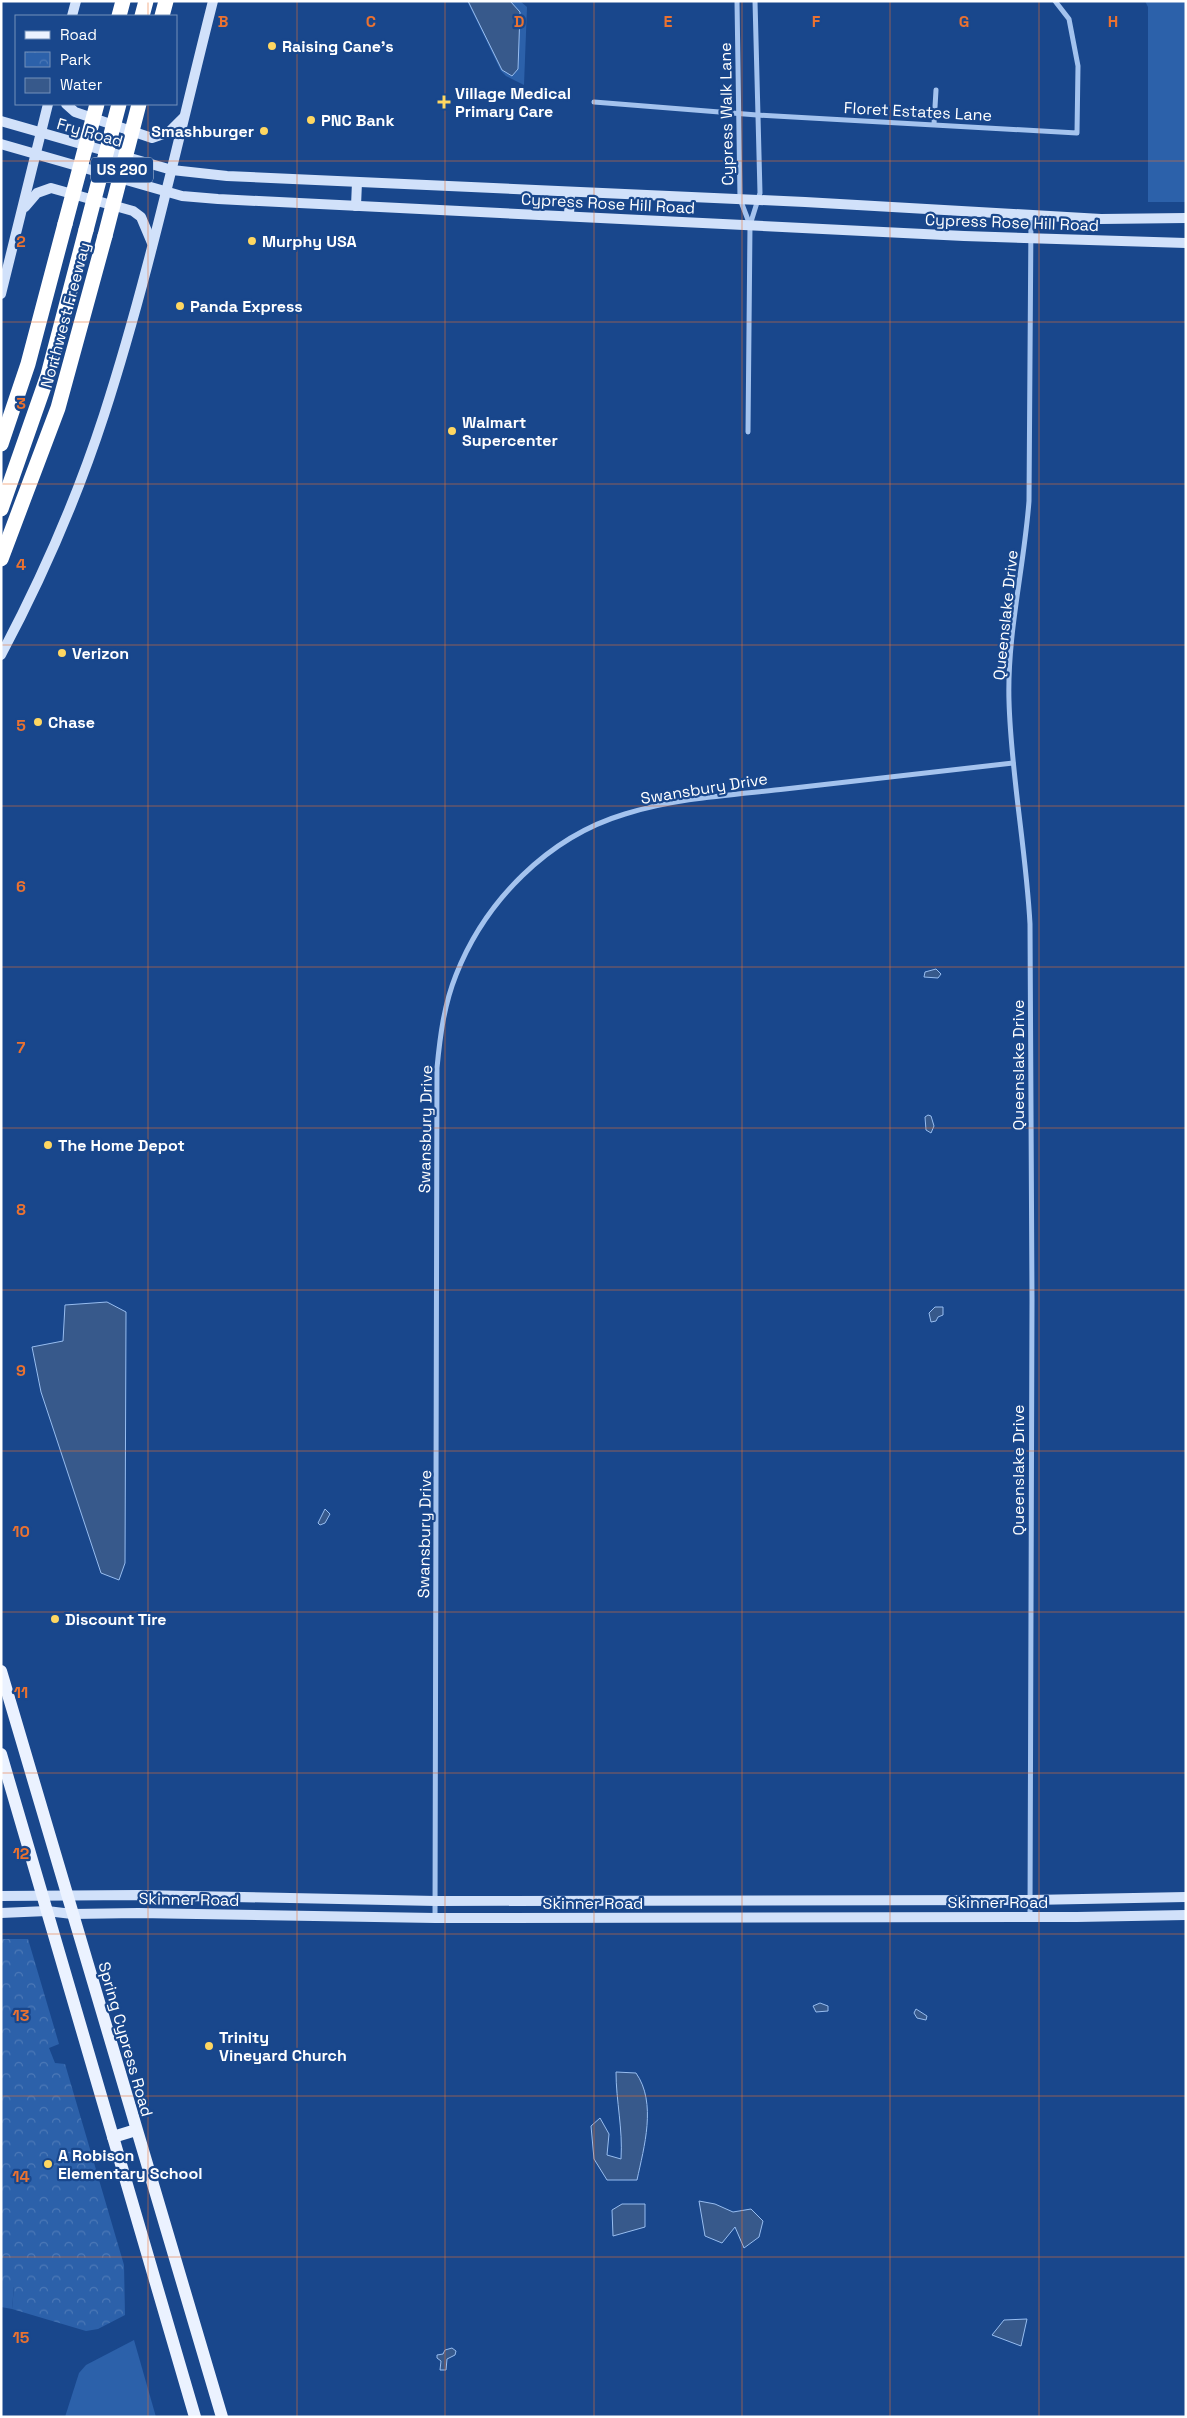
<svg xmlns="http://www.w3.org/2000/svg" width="1187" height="2418" font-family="'Space Grotesk',sans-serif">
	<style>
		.green { fill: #2c61aa }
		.park { fill: url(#park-crowns) }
		.water { fill: #37598b; stroke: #97bdf0 }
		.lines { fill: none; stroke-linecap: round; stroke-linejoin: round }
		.street { stroke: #a4c3ee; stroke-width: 5 }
		.secondary { stroke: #d1e1fa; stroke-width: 10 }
		.primary { stroke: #ebf2ff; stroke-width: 12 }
		.highway { stroke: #fff; stroke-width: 15 }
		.highway-bridge { stroke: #fff; stroke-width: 15 }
		.grid { fill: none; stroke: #eb7230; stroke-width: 1; stroke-opacity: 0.55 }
		.poi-dot { fill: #ffd761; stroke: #19478c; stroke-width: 2 }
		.labels { text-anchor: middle; stroke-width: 4.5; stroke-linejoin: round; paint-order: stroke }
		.shield { fill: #19478c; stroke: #bac8dc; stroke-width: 1 }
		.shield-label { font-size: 15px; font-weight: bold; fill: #fff }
		.poi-label { font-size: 16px; font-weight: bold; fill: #fff; stroke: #19478c; text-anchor: start }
		.street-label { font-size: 16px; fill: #fff; stroke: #19478c }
		.grid-label { font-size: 16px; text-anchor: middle; font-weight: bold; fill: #eb7230; stroke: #19478c; stroke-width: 4.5; stroke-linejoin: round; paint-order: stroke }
	</style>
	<defs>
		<pattern id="park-crowns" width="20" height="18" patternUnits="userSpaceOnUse" patternTransform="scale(1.25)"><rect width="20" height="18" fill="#2c61aa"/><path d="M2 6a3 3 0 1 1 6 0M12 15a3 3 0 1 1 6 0" fill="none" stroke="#4c79b7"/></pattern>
	</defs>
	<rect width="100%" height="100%" fill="#19478c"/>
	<g class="green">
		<polygon points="467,1 520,1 527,7 524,85 506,76 501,71"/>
		<polygon points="1145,1 1186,1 1186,202 1148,202 1148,7"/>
		<polygon points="14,2286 12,2309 1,2307 1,2287"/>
		<polygon points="134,2340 156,2417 65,2417 79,2373 86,2365"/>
	</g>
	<polygon class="park" points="1,1939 28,1939 59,2044 49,2048 55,2063 65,2064 124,2265 125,2315 98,2329 86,2331 12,2309 14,2287 1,2287"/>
	<g class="water">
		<polygon points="468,1 510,1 520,12 518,69 512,76 502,70"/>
		<polygon points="936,969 941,974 938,978 924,977 925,972"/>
		<polygon points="928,1115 931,1116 934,1126 931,1133 926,1130 925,1117"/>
		<polygon points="107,1302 126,1312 125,1563 119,1580 101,1573 41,1392 32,1347 63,1341 65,1305"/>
		<polygon points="935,1307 943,1307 943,1315 938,1317 936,1321 931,1322 929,1313"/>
		<polygon points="325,1509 330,1514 325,1523 320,1525 318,1523"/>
		<polygon points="820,2003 828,2006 828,2011 816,2012 813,2006"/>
		<polygon points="916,2009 927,2016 926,2020 917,2018 914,2013"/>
		<path d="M616,2072L636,2073C657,2103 644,2147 637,2180H607L594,2159L591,2126L600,2118L609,2134L607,2155L621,2159C623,2129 616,2101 616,2072Z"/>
		<polygon points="699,2201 715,2204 733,2212 751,2209 763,2221 759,2237 744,2248 735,2227 722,2243 705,2236"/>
		<polygon points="622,2204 645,2204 645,2227 613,2236 612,2210"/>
		<polygon points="1027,2319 1021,2346 992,2335 1004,2320"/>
		<polygon points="452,2348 456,2351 455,2355 447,2359 446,2370 440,2370 441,2361 437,2358 437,2355 443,2354 445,2350"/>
	</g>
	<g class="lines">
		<g class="street">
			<polyline points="737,1 740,199 750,225"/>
			<polyline points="594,102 757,115 1077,133 1078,66 1069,19 1055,1"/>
			<polyline points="934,124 936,90"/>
			<polyline points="748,432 750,225 760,193 755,1"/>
			<path d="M1030,1916L1032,1300L1030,924C1026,849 1011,775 1009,701C1007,634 1024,568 1029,501L1031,216"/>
			<path d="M435,1918L437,1068C440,1036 444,1005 456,975C485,901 548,837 625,814C676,798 731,795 785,789C861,780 937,771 1013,763"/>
		</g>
		<g class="secondary">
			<polyline points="72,16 76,1"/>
			<polyline points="66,104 75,112 152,138 169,132 183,118"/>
			<polyline points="1,121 172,170 227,176 805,202 1101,219 1186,218"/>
			<polyline points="1,144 182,196 218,199 964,236 1186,243"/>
			<polyline points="356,206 357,182"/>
			<polyline points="25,207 37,193 51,188 133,211 141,217 152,243"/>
			<polyline points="569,216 570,192"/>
			<polyline points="1,294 48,104"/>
			<path d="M1,655C42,578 77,498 104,415C148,279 178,139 213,1"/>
			<polyline points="1,1896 138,1895 436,1901 1031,1900 1186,1897"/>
			<polyline points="1,1913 47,1911 72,1914 138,1913 435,1918 1077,1917 1186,1915"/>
		</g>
		<g class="primary">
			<polyline points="1,1671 222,2417"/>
			<polyline points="1,1754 195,2417"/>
			<polyline points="113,2137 136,2130"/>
		</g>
		<g class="highway">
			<polyline points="119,16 123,1"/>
			<polyline points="142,16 146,1"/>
			<polyline points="162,16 166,1"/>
			<polyline points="1,444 28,364 65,224"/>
			<polyline points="1,509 48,375 86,230"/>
			<polyline points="1,559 58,408 105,236"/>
		</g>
		<g class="highway-bridge">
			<polyline points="65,224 97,104"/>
			<polyline points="86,230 119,104"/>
			<polyline points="105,236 139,104"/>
		</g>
	</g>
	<path class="grid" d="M148,1V16M297,1V2417M445,1V2417M594,1V2417M742,1V2417M890,1V2417M1039,1V2417M148,104V2417M1,161H1186M1,322H1186M1,484H1186M1,645H1186M1,806H1186M1,967H1186M1,1128H1186M1,1290H1186M1,1451H1186M1,1612H1186M1,1773H1186M1,1934H1186M1,2096H1186M1,2257H1186"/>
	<g class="poi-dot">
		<circle cx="272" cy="46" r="5"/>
		<path d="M441.5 94.5h5v5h5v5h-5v5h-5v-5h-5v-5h5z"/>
		<circle cx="311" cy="120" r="5"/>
		<circle cx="264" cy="131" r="5"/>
		<circle cx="252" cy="241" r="5"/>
		<circle cx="180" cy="306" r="5"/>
		<circle cx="452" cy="431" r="5"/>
		<circle cx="62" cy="653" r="5"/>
		<circle cx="38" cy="722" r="5"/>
		<circle cx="48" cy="1145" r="5"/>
		<circle cx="55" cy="1619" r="5"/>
		<circle cx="209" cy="2046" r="5"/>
		<circle cx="48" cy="2164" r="5"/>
	</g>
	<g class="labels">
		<rect class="shield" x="91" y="157.5" width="62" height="25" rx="4"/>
		<g class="shield-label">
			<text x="122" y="175">US 290</text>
		</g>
		<g class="poi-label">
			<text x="282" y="52">Raising Cane's</text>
			<text x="455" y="99">Village Medical<tspan x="455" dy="18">Primary Care</tspan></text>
			<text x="321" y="126">PNC Bank</text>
			<text x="254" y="137" text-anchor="end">Smashburger</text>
			<text x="262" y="247">Murphy USA</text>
			<text x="190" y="312">Panda Express</text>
			<text x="462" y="428">Walmart<tspan x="462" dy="18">Supercenter</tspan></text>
			<text x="72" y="659">Verizon</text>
			<text x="48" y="728">Chase</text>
			<text x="58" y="1151">The Home Depot</text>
			<text x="65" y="1625">Discount Tire</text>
			<text x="219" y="2043">Trinity<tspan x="219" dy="18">Vineyard Church</tspan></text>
			<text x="58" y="2161">A Robison<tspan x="58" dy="18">Elementary School</tspan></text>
		</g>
		<g class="street-label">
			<text transform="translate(918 111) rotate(3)" y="6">Floret Estates Lane</text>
			<text transform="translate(726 114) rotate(-91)" y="6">Cypress Walk Lane</text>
			<text transform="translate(90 132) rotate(16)" y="6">Fry Road</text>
			<text transform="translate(608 203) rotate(3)" y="6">Cypress Rose Hill Road</text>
			<text transform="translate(1012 222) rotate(2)" y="6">Cypress Rose Hill Road</text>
			<text transform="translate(65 315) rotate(-75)" y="6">Northwest Freeway</text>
			<text transform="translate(1005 615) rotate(-84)" y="6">Queenslake Drive</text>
			<text transform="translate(704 788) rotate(-9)" y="6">Swansbury Drive</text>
			<text transform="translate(1018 1065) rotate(-90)" y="6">Queenslake Drive</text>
			<text transform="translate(425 1129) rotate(-89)" y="6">Swansbury Drive</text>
			<text transform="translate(1018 1470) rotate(-90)" y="6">Queenslake Drive</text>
			<text transform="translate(424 1534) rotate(-89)" y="6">Swansbury Drive</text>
			<text transform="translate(189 1899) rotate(1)" y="6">Skinner Road</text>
			<text x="998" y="1908">Skinner Road</text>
			<text x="593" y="1909">Skinner Road</text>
			<text transform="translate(126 2039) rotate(74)" y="6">Spring Cypress Road</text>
		</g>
	</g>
	<g class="grid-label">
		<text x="223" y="27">B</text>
		<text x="371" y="27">C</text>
		<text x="519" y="27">D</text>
		<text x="668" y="27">E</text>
		<text x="816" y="27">F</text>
		<text x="964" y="27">G</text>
		<text x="1113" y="27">H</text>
		<text x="21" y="247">2</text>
		<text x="21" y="409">3</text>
		<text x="21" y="570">4</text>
		<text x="21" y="731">5</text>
		<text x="21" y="892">6</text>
		<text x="21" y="1053">7</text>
		<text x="21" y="1215">8</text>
		<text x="21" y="1376">9</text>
		<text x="21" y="1537">10</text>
		<text x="21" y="1698">11</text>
		<text x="21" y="1859">12</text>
		<text x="21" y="2021">13</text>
		<text x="21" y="2182">14</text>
		<text x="21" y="2343">15</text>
	</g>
	<rect width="1187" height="2418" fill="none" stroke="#ffffff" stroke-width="5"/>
	<rect x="15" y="15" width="162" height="90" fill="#19478c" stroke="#7591ba"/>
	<rect x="25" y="31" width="25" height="8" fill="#ebf2ff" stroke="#7591ba"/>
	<text x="60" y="40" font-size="15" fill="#ffffff">Road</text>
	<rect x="25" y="52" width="25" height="15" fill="url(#park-crowns)" stroke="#7591ba"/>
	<text x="60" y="65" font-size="15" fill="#ffffff">Park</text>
	<rect x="25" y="78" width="25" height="15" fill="#37598b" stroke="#7591ba"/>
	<text x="60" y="90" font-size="15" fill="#ffffff">Water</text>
</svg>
